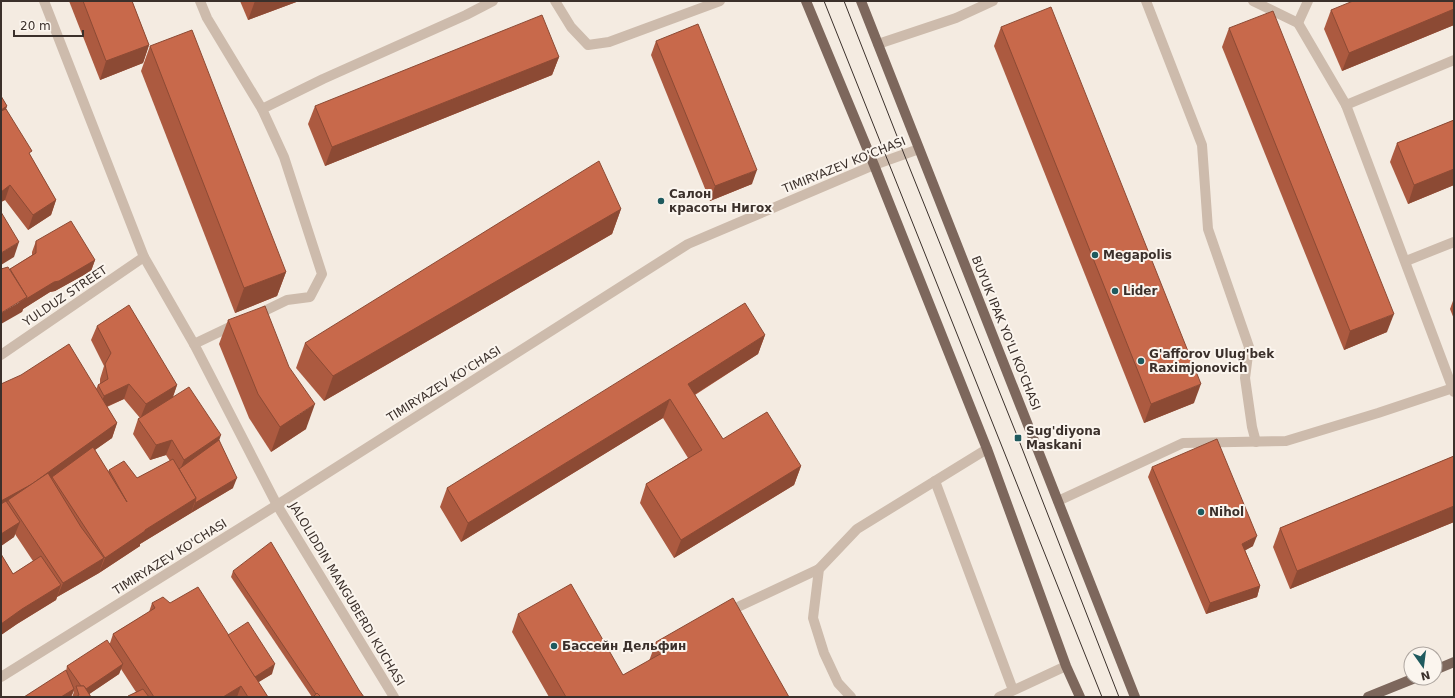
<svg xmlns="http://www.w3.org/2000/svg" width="1455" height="698" font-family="'DejaVu Sans',sans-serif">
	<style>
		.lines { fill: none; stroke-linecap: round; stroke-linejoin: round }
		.minor { stroke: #cdbbac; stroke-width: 10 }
		.major { stroke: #7d675c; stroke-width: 10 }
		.tram { stroke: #3b302b; stroke-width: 1 }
		.wall { fill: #ac5a40; fill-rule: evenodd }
		.shaded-wall { fill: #8c4a34 }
		.building { fill: #c8694b; stroke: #8c4a34 }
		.poi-dot { fill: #1f5a5e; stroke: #fbf5ee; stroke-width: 1.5 }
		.labels { text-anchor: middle; stroke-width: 4; stroke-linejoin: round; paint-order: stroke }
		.street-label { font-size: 12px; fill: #3b302b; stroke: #fbf5ee }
		.poi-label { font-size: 12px; font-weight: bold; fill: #3b302b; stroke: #fbf5ee; text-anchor: start }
	</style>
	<rect width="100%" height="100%" fill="#f4ebe1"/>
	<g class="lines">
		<g class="minor">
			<polyline points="44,1 144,257 194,344 277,505 394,697"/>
			<polyline points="200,1 207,18 262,109"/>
			<polyline points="555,1 571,27 588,45 609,42 720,1"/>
			<polyline points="1146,1 1202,145 1208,229 1249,347 1245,378 1252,427 1256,442"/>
			<polyline points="1253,1 1298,23 1346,105 1454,392"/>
			<polyline points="1298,23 1308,1"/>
			<polyline points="878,44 956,18 993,1"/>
			<polyline points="1346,105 1454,60"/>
			<polyline points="1406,261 1454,242"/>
			<polyline points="254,316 287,300 310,297 322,274 284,157 262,109 323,79 466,15 493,1"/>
			<polyline points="194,344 236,324"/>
			<polyline points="1,355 144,257"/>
			<polyline points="935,481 1013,690"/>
			<polyline points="1058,501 1183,443 1286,441 1378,413 1453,388"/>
			<polyline points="725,613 819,569"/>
			<polyline points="1,677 277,505 688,244 874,165 919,149"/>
			<polyline points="851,697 838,683 824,653 813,618 819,569 857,529 987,449"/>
			<polyline points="999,697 1066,666"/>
		</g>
		<g class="major">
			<polyline points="806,1 874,165 987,449 1066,666 1080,697"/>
			<polyline points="861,1 1135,697"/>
			<polyline points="1435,670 1454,662"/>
			<polyline points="1368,697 1415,678"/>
		</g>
		<g class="tram">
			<polyline points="824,1 1102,697"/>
			<polyline points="844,1 904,154 1018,438 1119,697"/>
		</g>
	</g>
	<g class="wall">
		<polygon points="69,1 132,1 149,45 143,63 100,80"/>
		<polygon points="240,1 299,1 248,20"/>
		<polygon points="1454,1 1454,25 1342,71 1324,29 1331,10"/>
		<polygon points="1001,27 1194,403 1144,423 994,46"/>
		<polygon points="1229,28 1387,332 1344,350 1222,47"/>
		<polygon points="656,41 752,184 710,201 651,55"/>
		<polygon points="150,46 286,272 277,296 235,313 141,71"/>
		<polygon points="559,57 552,75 325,166 308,124 315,106"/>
		<polygon points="1,96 7,106 6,109 30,155 56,200 51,215 28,230 5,200 1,202"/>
		<polygon points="1454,120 1454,185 1408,204 1390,162 1397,143"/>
		<polygon points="621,209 612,234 324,401 296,368 305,343"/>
		<polygon points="36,241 95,260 91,271 55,291 50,292 23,309 22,312 10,269 32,255 32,252"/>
		<polygon points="1454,298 1454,319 1450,309"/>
		<polygon points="228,320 306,429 271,452 249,418 219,344"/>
		<path d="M97,326L177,385L173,397L219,440L233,488L191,513L140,544V546L99,573L57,597L56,600L17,624L1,635V554L13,574L33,561L15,534L14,537L1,546V384L96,389L98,385L100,384V379L104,366L91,340ZM124,399L140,418L138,419L133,434L150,460L166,455L170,461L137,478L109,470L108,472L95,450L112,438L117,423L107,407Z"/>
		<polygon points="765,335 758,354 695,395 723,439 801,466 794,485 674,558 640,503 646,484 688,458 663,418 461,542 440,507 447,488"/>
		<polygon points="1454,456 1454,522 1290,589 1273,547 1280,528"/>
		<polygon points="1152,467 1253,546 1245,550 1260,586 1257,597 1206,614 1148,477"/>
		<polygon points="233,571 359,690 312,697 231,577"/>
		<polygon points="152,603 170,603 228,635 272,674 258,682 268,697 128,697 136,692 121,669 119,674 89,694 91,697 72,697 74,692 74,691 71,697 24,697 66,671 67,666 110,643 113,634 149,612"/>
		<polygon points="518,614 623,675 649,661 656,642 789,697 549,697 512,632"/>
	</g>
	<g class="shaded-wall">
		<polygon points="255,1 299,1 248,20"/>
		<polygon points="1454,9 1454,25 1342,71 1349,53"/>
		<polygon points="149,45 143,63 100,80 106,61"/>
		<polygon points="559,57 552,75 325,166 332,147"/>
		<polygon points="7,106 2,120 1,121 1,110"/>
		<polygon points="1454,169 1454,185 1408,204 1414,185"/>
		<polygon points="757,170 752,184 710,201 715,186"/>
		<polygon points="10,185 5,200 1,202 1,192"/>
		<polygon points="56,200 51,215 28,230 33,215"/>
		<polygon points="621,209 612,234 324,401 333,376"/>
		<polygon points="19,242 14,257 1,265 1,253"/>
		<polygon points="95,260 91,271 55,291 50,292 23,309 22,312 1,324 1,313 54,282"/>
		<polygon points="286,272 277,296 235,313 244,288"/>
		<polygon points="1394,314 1387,332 1344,350 1350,331"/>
		<polygon points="765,335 758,354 681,403 688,384"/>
		<polygon points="129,384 124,399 98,410 104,396"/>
		<polygon points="1201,384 1194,403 1144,423 1151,404"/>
		<polygon points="177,385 172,399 140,419 146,404"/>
		<polygon points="670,399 663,418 461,542 468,523"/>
		<polygon points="315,404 306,429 271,452 280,427"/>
		<polygon points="117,423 112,438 53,479 52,477 50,482 8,500 4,511 1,513 1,501"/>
		<polygon points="221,435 216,450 178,475 184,460"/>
		<polygon points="172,440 166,455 150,460 156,445"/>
		<polygon points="801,466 794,485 674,558 681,540"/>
		<polygon points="237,478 233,488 191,513 195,503"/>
		<polygon points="196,498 191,513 140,544 140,546 99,573 105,558 145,530"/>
		<polygon points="1454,506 1454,522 1290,589 1297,571"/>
		<polygon points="20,522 14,537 1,546 1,534"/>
		<polygon points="1257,536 1253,546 1239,554 1242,544"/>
		<polygon points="104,558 99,573 57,597 63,583"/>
		<polygon points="61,585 56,600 17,624 1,635 1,624 22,609"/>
		<polygon points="1260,586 1257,597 1206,614 1210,603"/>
		<polygon points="123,664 119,674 85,697 84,690"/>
		<polygon points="275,664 272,674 249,688 253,678"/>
		<polygon points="241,686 237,697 223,697"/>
		<polygon points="74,689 71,697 61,697"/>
	</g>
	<g class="building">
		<polygon points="83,1 132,1 149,45 106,61"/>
		<polygon points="1353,1 1454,1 1454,9 1349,53 1331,10"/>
		<polygon points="1051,7 1201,384 1151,404 1001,27"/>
		<polygon points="1273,11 1394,314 1350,331 1229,28"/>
		<polygon points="542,15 559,57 332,147 315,106"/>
		<polygon points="698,24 757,170 715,186 656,41"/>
		<polygon points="192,30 286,272 244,288 150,46"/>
		<polygon points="1,96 7,106 1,110"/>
		<polygon points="6,109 32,151 29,153 56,200 33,215 10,185 1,192 1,111"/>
		<polygon points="1454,120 1454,169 1414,185 1397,143"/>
		<polygon points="599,161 621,209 333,376 305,343"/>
		<polygon points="1,212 19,242 1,253"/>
		<polygon points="71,221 95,260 59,281 54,282 26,299 27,297 10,269 36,253 36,241"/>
		<polygon points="8,267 27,297 1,313 1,269"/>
		<polygon points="745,303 765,335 688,384 723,439 767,412 801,466 681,540 646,484 702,450 670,399 468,523 447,488"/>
		<polygon points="129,305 177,385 146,404 129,384 104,396 98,385 108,379 105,364 111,353 97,326"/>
		<polygon points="265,306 289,367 315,404 280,427 258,394 228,320"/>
		<polygon points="69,344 117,423 32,484 1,501 1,384 21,375"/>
		<polygon points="189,387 221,435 184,460 172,440 156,445 138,419"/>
		<polygon points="1217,439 1257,536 1242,544 1260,586 1210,603 1152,467"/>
		<polygon points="219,440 237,478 195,503 196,498 179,469"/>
		<polygon points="93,447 127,502 109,470 124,461 137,478 173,459 196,498 145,530 145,531 105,558 52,477"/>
		<polygon points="1454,456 1454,506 1297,571 1280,528"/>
		<polygon points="48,473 81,527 104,558 63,583 8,500"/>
		<polygon points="6,501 20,522 1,534 1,504"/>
		<polygon points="271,542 359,690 364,697 321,697 317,693 316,694 233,571"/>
		<polygon points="1,554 13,574 41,556 61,585 22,609 1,624"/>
		<polygon points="571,584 623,675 662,653 656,642 733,598 789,697 566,697 518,614"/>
		<polygon points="198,587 268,697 248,697 241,686 223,697 154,697 113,634 155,608 152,603 163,597 170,603"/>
		<polygon points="248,622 275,664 255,677 228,635"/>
		<polygon points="107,640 123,664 86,689 84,686 81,686 67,666"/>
		<polygon points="66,670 74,689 61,697 24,697"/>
		<polygon points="76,686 84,686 91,697 76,697 79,695"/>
		<polygon points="143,689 149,697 128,697 128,696"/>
		<polygon points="317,693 321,697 313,697"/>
	</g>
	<g class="poi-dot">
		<circle cx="661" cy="201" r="4"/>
		<circle cx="1095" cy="255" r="4"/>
		<circle cx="1115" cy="291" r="4"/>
		<circle cx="1141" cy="361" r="4"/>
		<rect x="1014" y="434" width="8" height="8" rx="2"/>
		<circle cx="1201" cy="512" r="4"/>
		<circle cx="554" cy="646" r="4"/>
	</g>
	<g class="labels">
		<g class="street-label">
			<text transform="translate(844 165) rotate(-22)" y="4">TIMIRYAZEV KO'CHASI</text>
			<text transform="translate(65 296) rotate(-34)" y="4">YULDUZ STREET</text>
			<text transform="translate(1006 333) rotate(68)" y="4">BUYUK IPAK YO'LI KO'CHASI</text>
			<text transform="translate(444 384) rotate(-32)" y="4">TIMIRYAZEV KO'CHASI</text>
			<text transform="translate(170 557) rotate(-32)" y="4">TIMIRYAZEV KO'CHASI</text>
			<text transform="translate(347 594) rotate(59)" y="4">JALOLIDDIN MANGUBERDI KUCHASI</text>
		</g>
		<g class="poi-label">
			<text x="669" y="198">Салон<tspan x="669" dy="14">красоты Нигох</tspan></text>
			<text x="1103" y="259">Megapolis</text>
			<text x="1123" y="295">Lider</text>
			<text x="1149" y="358">G'afforov Ulug'bek<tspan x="1149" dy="14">Raximjonovich</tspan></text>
			<text x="1026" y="435">Sug'diyona<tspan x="1026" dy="14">Maskani</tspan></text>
			<text x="1209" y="516">Nihol</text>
			<text x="562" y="650">Бассейн Дельфин</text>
		</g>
	</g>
	<rect width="1455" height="698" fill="none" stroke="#3b302b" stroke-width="4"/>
	<g transform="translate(1423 666) rotate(166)"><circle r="19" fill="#fbf5ee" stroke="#aea6a0"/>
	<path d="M0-3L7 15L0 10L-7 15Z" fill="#1f5a5e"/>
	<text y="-6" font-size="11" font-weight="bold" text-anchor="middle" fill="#3b302b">N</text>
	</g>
	<path d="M14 30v6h69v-6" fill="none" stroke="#3b302b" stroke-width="2"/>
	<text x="20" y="30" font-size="12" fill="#3b302b" stroke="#fbf5ee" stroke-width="3" paint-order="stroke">20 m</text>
</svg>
